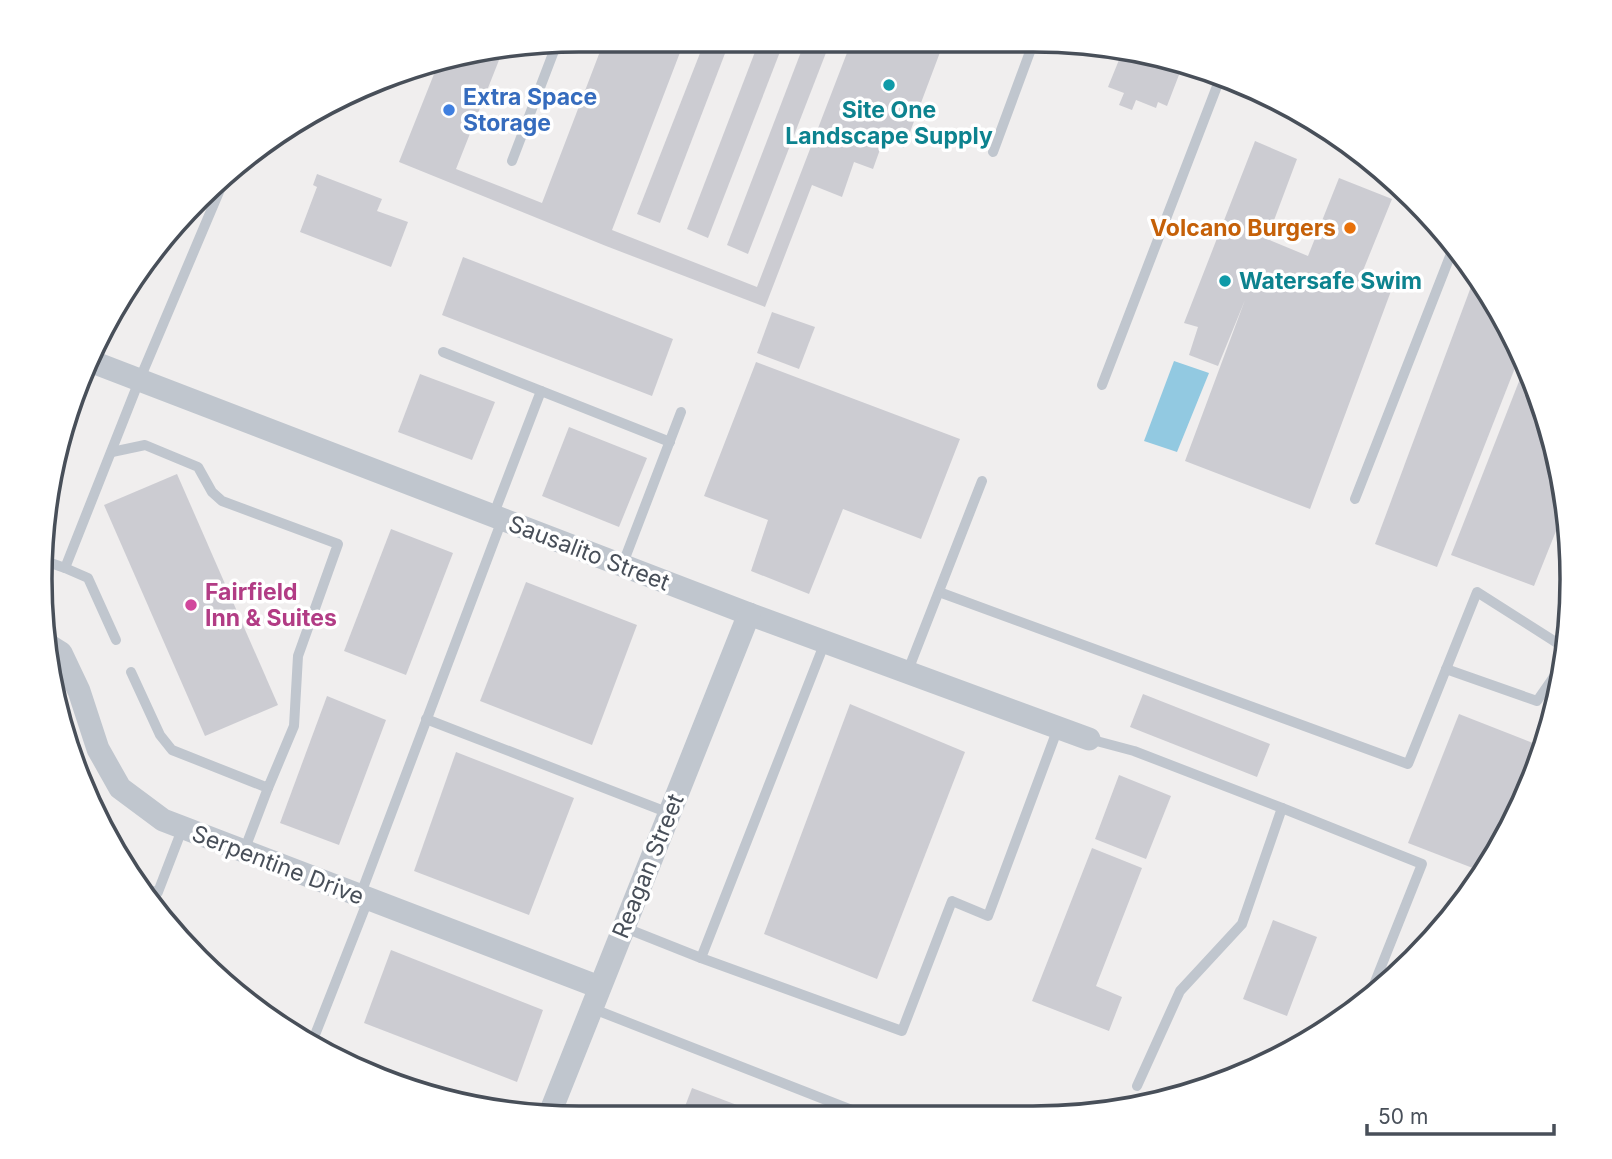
<svg xmlns="http://www.w3.org/2000/svg" width="1612" height="1159" font-family="Inter,sans-serif">
	<style>
		.water { fill: #92c9e1 }
		.building { fill: #ccccd2 }
		.lines { fill: none; stroke-linecap: round; stroke-linejoin: round }
		.lane { stroke: #c0c6ce; stroke-width: 10 }
		.street { stroke: #c0c6ce; stroke-width: 23 }
		.culture-dot { fill: #0f9aa8; stroke: #fff; stroke-width: 2.5 }
		.shop-dot { fill: #3f7fe0; stroke: #fff; stroke-width: 2.5 }
		.food-dot { fill: #e8710a; stroke: #fff; stroke-width: 2.5 }
		.hotel-dot { fill: #d1479c; stroke: #fff; stroke-width: 2.5 }
		.labels { text-anchor: middle; stroke-width: 7; stroke-linejoin: round; paint-order: stroke }
		.shop-label { font-size: 23px; font-weight: bold; fill: #366cbe; stroke: #fff; text-anchor: start }
		.culture-label { font-size: 23px; font-weight: bold; fill: #0d838f; stroke: #fff }
		.food-label { font-size: 23px; font-weight: bold; fill: #c56008; stroke: #fff; text-anchor: end }
		.street-label { font-size: 23px; fill: #484f59; stroke: #fff }
		.hotel-label { font-size: 23px; font-weight: bold; fill: #b23c85; stroke: #fff; text-anchor: start }
		.rim { fill: none; stroke: #484f59; stroke-width: 3.5 }
	</style>
	<rect width="100%" height="100%" fill="#f0eeee"/>
	<polygon class="water" points="1174,361 1209,373 1177,452 1144,441"/>
	<g class="building">
		<polygon points="604,41 684,42 612,230 757,287 850,45 942,47 904,148 869,135 883,141 873,169 854,162 842,197 812,185 765,307 606,246 399,162 440,59 503,50 456,169 542,203"/>
		<polygon points="704,43 729,43 660,223 637,214"/>
		<polygon points="758,44 783,44 708,238 687,229"/>
		<polygon points="804,44 829,45 748,254 727,245"/>
		<polygon points="1123,50 1138,51 1182,67 1167,106 1158,102 1156,108 1136,100 1132,110 1119,105 1124,93 1108,87"/>
		<polygon points="1255,141 1297,159 1267,239 1308,256 1339,178 1392,199 1360,278 1391,291 1310,509 1185,461 1245,300 1218,366 1189,355 1198,327 1184,323"/>
		<polygon points="317,174 382,199 377,211 408,222 391,267 300,232 317,187 313,185"/>
		<polygon points="463,257 673,339 652,396 442,315"/>
		<polygon points="1475,276 1500,310 1520,355 1437,567 1375,544"/>
		<polygon points="772,312 815,327 799,369 757,353"/>
		<polygon points="756,362 960,439 921,539 843,509 809,594 751,571 768,520 704,496"/>
		<polygon points="1525,366 1543,407 1566,506 1534,586 1451,555"/>
		<polygon points="420,374 495,402 472,460 398,432"/>
		<polygon points="569,427 647,458 619,527 542,496"/>
		<polygon points="177,474 278,705 205,736 104,505"/>
		<polygon points="391,529 453,553 406,675 344,651"/>
		<polygon points="526,582 637,625 592,745 480,701"/>
		<polygon points="1143,694 1270,744 1257,777 1130,727"/>
		<polygon points="327,696 386,720 339,845 280,823"/>
		<polygon points="850,704 965,752 877,979 764,934"/>
		<polygon points="1459,714 1543,747 1516,818 1483,872 1408,843"/>
		<polygon points="456,752 574,798 529,915 414,871"/>
		<polygon points="1119,775 1171,796 1146,859 1095,839"/>
		<polygon points="1092,848 1142,868 1096,986 1122,997 1109,1031 1032,1001"/>
		<polygon points="1273,920 1317,937 1287,1016 1243,999"/>
		<polygon points="391,950 543,1010 517,1082 364,1023"/>
		<polygon points="692,1088 766,1116 681,1117"/>
	</g>
	<g class="lines">
		<g class="lane">
			<polyline points="993,152 1031,49"/>
			<polyline points="512,161 557,43"/>
			<polyline points="443,352 670,442"/>
			<polyline points="1102,385 1219,81"/>
			<polyline points="112,452 145,445 198,467 212,492 222,501 338,544 298,656 294,726 268,788 172,750 160,735 131,672"/>
			<polyline points="1355,499 1454,246"/>
			<polyline points="493,516 541,391"/>
			<polyline points="45,561 65,568 139,381 224,180"/>
			<polyline points="622,566 681,412"/>
			<polyline points="65,568 88,578 116,640"/>
			<polyline points="939,592 1408,764 1477,592 1565,648"/>
			<polyline points="825,642 701,958 902,1031 952,901 988,916 1058,728"/>
			<polyline points="1446,669 1537,701 1562,665"/>
			<polyline points="907,673 982,481"/>
			<polyline points="426,719 669,813"/>
			<polyline points="1089,739 1134,751 1282,808 1242,924 1180,991 1137,1086"/>
			<polyline points="1282,808 1422,864 1369,997"/>
			<polyline points="244,851 268,788"/>
			<polyline points="146,890 158,892 183,827"/>
			<polyline points="360,896 502,520"/>
			<polyline points="623,927 701,958"/>
			<polyline points="591,1008 867,1116"/>
			<polyline points="311,1045 368,900"/>
			<polyline points="316,1048 460,1104"/>
		</g>
		<g class="street">
			<polyline points="90,361 749,614 1089,739"/>
			<polyline points="45,643 61,653 79,691 98,749 120,788 163,820 599,987"/>
			<polyline points="548,1118 749,614"/>
		</g>
	</g>
	<g class="culture-dot">
		<circle cx="889" cy="85" r="7"/>
		<circle cx="1225" cy="281" r="7"/>
	</g>
	<circle class="shop-dot" cx="449" cy="110" r="7"/>
	<circle class="food-dot" cx="1350" cy="228" r="7"/>
	<circle class="hotel-dot" cx="191" cy="605" r="7"/>
	<g class="labels">
		<g class="shop-label">
			<text x="463" y="105">Extra Space<tspan x="463" dy="26">Storage</tspan></text>
		</g>
		<g class="culture-label">
			<text x="889" y="118">Site One<tspan x="889" dy="26">Landscape Supply</tspan></text>
			<text x="1239" y="289" text-anchor="start">Watersafe Swim</text>
		</g>
		<g class="food-label">
			<text x="1336" y="236">Volcano Burgers</text>
		</g>
		<g class="street-label">
			<text transform="translate(589 553) rotate(21)" y="8">Sausalito Street</text>
			<text transform="translate(278 865) rotate(21)" y="8">Serpentine Drive</text>
			<text transform="translate(648 866) rotate(-68)" y="8">Reagan Street</text>
		</g>
		<g class="hotel-label">
			<text x="205" y="600">Fairfield<tspan x="205" dy="26">Inn &amp; Suites</tspan></text>
		</g>
	</g>
	<path d="M0 0H1612V1159H0ZM579 52H1033A527 527 0 0 1 1560 579V579A527 527 0 0 1 1033 1106H579A527 527 0 0 1 52 579V579A527 527 0 0 1 579 52Z" fill="#fff" fill-rule="evenodd"/>
	<path class="rim" d="M579 52H1033A527 527 0 0 1 1560 579V579A527 527 0 0 1 1033 1106H579A527 527 0 0 1 52 579V579A527 527 0 0 1 579 52Z"/>
	<path d="M1367 1124v10h187v-10" fill="none" stroke="#484f59" stroke-width="3.5"/>
	<text x="1378" y="1124" font-size="21" fill="#484f59" stroke="#ffffff" stroke-width="5" paint-order="stroke">50 m</text>
</svg>
